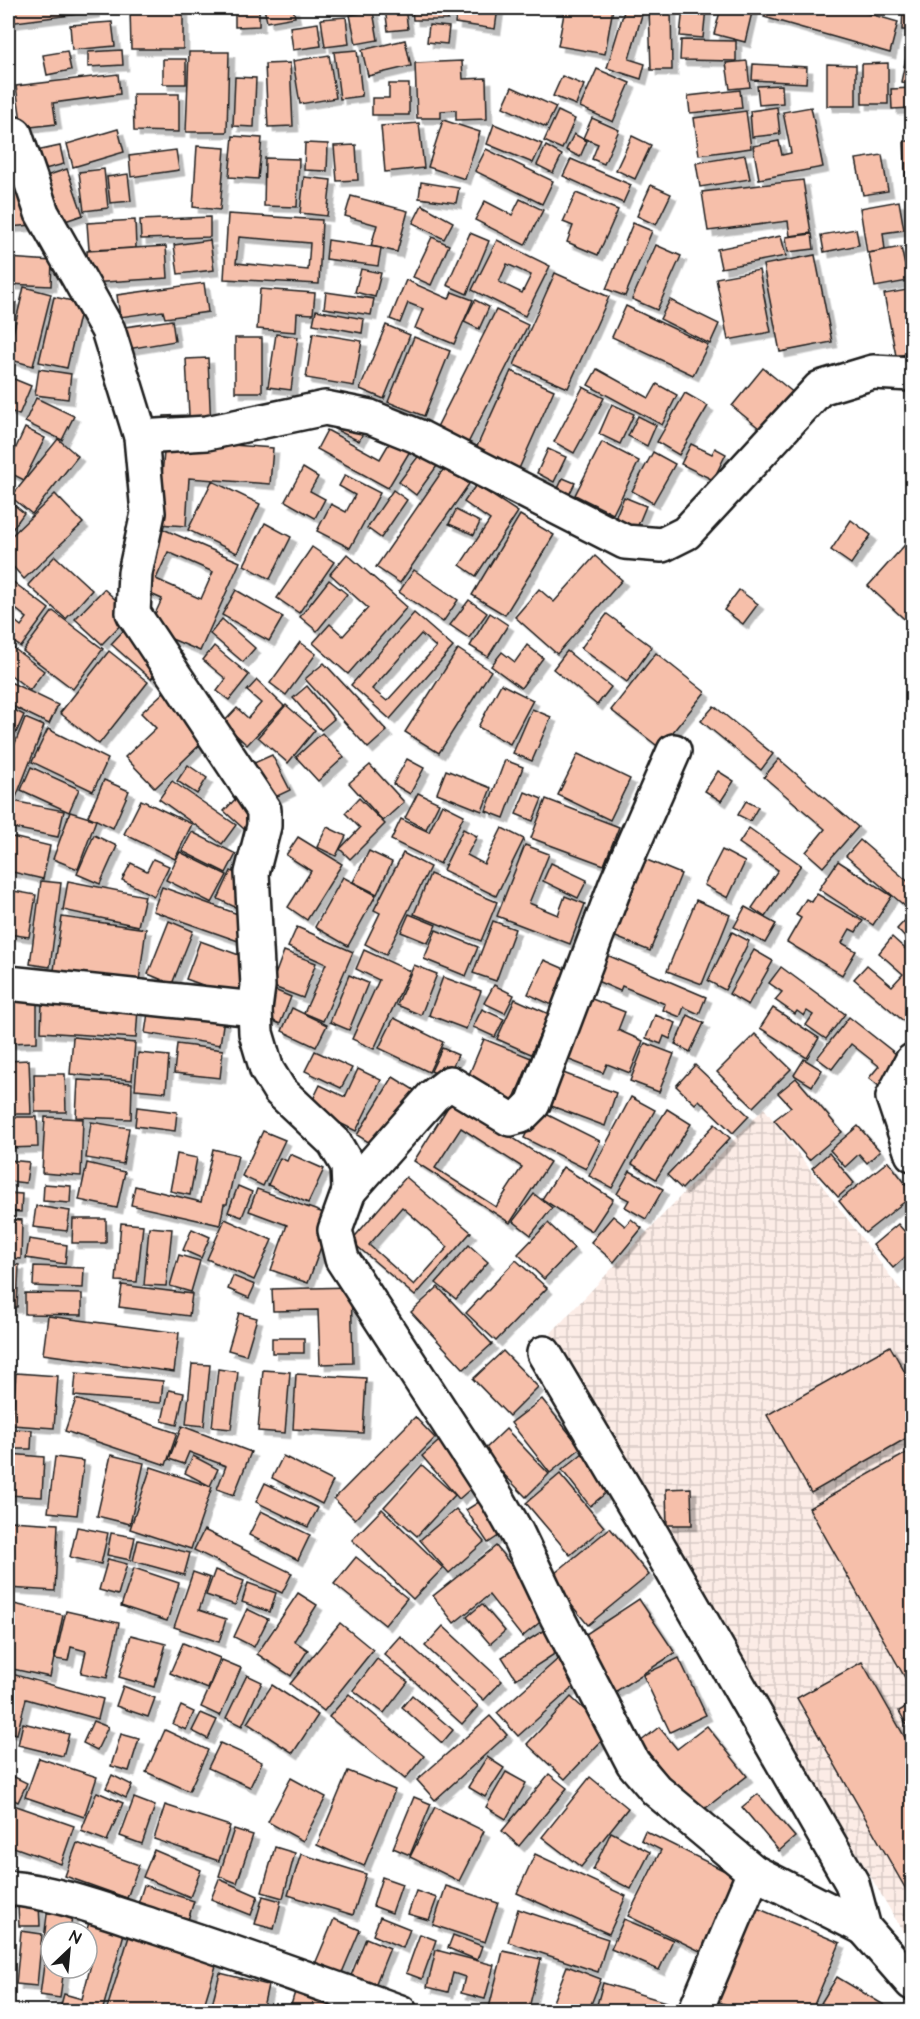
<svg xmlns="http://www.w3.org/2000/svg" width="920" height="2019" font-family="'Architects Daughter',sans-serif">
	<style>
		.industrial { fill: url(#industrial-grid) }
		.building { fill: #f6bfaa; stroke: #1c1c1c; stroke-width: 1.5; fill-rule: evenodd; filter: url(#shadow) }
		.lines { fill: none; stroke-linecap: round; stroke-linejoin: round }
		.minor-casing { stroke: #1c1c1c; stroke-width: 38 }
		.minor { stroke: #fff; stroke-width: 33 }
	</style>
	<defs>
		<pattern id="industrial-grid" width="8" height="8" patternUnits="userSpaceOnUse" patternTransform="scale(1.5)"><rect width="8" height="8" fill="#fcece6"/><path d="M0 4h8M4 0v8" fill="none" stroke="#d7cac5"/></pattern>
		<filter id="shadow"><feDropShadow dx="5.5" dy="5.5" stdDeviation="0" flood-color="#0004"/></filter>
	</defs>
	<rect width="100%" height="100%" fill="#fff"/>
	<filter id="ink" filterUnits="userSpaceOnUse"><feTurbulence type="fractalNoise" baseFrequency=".0167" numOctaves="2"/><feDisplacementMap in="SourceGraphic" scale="12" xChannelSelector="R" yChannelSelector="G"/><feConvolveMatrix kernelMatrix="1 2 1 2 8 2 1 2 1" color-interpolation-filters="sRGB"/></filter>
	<g filter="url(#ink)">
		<polygon class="industrial" points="764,1108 912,1305 912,1947 551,1333"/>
		<g class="building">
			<polygon points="8,8 93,8 94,12 8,23"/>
			<polygon points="130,8 183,8 183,49 131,49"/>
			<polygon points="235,8 259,8 259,26 235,27"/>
			<polygon points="264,8 293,8 295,17 267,22"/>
			<polygon points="385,8 405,8 408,29 388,31"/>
			<polygon points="412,8 448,8 448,20 413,20"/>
			<polygon points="457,8 498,8 495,29 455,23"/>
			<polygon points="565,8 613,8 605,54 558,46"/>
			<polygon points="625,8 644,8 629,59 645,64 641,79 607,68"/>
			<polygon points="649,8 671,8 672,70 651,70"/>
			<polygon points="683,8 706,8 703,38 680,36"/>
			<polygon points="721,8 753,8 745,42 714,34"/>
			<polygon points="767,8 849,8 898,22 890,53 764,17"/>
			<polygon points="903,8 912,8 912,30 902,30"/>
			<polygon points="373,11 378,40 356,44 350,15"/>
			<polygon points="346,17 349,44 325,47 321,19"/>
			<polygon points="112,22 115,46 72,50 70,25"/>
			<polygon points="318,23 321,46 293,50 290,27"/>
			<polygon points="429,25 449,27 447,44 427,42"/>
			<polygon points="405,40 411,66 368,76 362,50"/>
			<polygon points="681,40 736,41 736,61 680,60"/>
			<polygon points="908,48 912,49 912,84 901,82"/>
			<polygon points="122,50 123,65 88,67 88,52"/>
			<polygon points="357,50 362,96 340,99 334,52"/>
			<polygon points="67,51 71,70 47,75 43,55"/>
			<polygon points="189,52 229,52 227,132 186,132"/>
			<polygon points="329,55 336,98 300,104 293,61"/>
			<rect x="163" y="59" width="23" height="25"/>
			<polygon points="462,61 463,79 486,78 487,119 456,120 456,110 441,111 441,118 417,118 415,63"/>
			<polygon points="747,61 750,87 730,89 726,63"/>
			<polygon points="290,63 293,126 268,127 265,64"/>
			<polygon points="888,63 888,104 862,104 862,64"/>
			<polygon points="753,64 807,67 806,83 752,80"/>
			<polygon points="827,64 856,65 856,106 827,106"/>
			<polygon points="597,69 630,83 613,122 580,107"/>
			<polygon points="118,74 120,94 53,103 56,124 22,128 16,86"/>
			<polygon points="562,76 584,85 576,105 553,96"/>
			<polygon points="235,77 256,78 254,127 233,126"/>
			<polygon points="389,84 409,84 409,115 372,115 372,98 389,98"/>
			<polygon points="782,85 783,103 759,105 757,86"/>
			<polygon points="512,87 556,107 546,127 503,107"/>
			<polygon points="912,88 912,108 892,109 891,89"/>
			<polygon points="740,90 742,108 690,113 688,96"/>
			<polygon points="133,94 179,94 179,132 134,131"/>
			<polygon points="777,107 780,134 752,137 750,111"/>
			<polygon points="811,107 823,167 759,179 753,146 779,141 782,155 791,153 783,112"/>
			<polygon points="558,111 575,119 562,149 544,141"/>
			<polygon points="746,111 751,148 699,155 694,118"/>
			<polygon points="592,118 619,130 604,164 592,159 598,144 583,138"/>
			<polygon points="443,120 480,132 465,179 428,167"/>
			<polygon points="419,123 424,168 385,172 381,126"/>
			<polygon points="494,124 542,144 533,163 487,144"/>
			<polygon points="118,129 124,152 73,167 67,144"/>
			<polygon points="574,134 587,141 580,157 566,150"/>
			<polygon points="233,136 262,138 258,179 229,177"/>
			<polygon points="632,136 651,145 635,179 616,170"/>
			<polygon points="904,141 912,141 912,182 906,182"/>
			<polygon points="305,143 328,144 327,171 304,170"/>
			<polygon points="356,145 358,180 337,181 334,146"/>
			<polygon points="60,146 64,164 41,170 36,151"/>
			<polygon points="197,146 225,148 220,210 193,207"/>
			<polygon points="546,146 562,155 553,173 537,165"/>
			<polygon points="486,149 553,181 542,204 475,171"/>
			<polygon points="176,150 179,170 131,177 129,156"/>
			<polygon points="745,155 750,179 700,187 696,163"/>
			<polygon points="882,155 888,191 863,195 856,159"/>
			<polygon points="265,158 299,159 297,207 264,206"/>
			<polygon points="571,159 631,185 623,203 563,176"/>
			<polygon points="67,169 83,215 59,223 43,177"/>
			<polygon points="104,169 108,208 84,211 79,172"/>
			<polygon points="128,174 131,201 110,203 107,177"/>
			<polygon points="304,177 331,180 327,216 300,213"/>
			<polygon points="29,179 33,225 8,227 8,181"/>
			<polygon points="803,180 811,233 790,236 788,221 708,231 702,192"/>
			<polygon points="421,182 459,188 456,203 419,198"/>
			<polygon points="651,185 671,194 656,225 637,216"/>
			<polygon points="576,193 618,210 598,255 567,242 573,226 563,222"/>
			<polygon points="351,196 408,211 397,252 371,246 377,225 345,216"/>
			<polygon points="520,199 543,210 525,245 475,220 485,201 512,215"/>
			<polygon points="899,201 904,230 883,233 885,250 867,253 860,208"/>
			<polygon points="422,205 453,222 444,239 413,223"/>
			<path d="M228,214L322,220L319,284L224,279ZM239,237L310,243L308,270L236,263Z"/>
			<polygon points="210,217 210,237 141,239 140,220"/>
			<polygon points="135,220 136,248 89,250 87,223"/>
			<polygon points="633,223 652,231 625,296 606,289"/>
			<polygon points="856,229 859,245 824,252 821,235"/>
			<polygon points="470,233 489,241 467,294 447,285"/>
			<polygon points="812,234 814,249 788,252 786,237"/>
			<polygon points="781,236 786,256 721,268 717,249"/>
			<polygon points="432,237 449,245 431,285 413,277"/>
			<polygon points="210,240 214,270 178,274 174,245"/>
			<polygon points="328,240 381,248 378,266 326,259"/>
			<path d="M497,240L550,266L525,316L472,290ZM507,264L531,275L522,293L499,282Z"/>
			<polygon points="656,245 681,256 657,310 632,299"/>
			<polygon points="166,246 168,278 89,283 87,251"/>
			<polygon points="901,247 908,281 875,287 869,253"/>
			<polygon points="815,255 832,342 780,352 763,265"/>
			<polygon points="8,258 52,261 51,286 8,284"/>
			<polygon points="361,269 381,273 375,297 355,292"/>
			<polygon points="759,270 771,332 728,340 716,278"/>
			<polygon points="555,273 609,297 568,388 514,365"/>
			<polygon points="406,280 449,299 452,292 473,300 454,344 415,328 423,309 408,303 400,323 390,319"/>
			<polygon points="204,283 208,312 165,318 163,311 120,317 117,295"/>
			<polygon points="24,287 51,294 33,366 8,359 8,332 13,333"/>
			<polygon points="260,289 315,293 313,314 297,313 296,332 257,329"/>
			<polygon points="907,290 912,317 912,353 896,356 884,294"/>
			<polygon points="326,292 374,299 371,315 324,308"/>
			<polygon points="54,297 82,303 67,368 39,362"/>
			<polygon points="8,299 16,301 11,327 8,326"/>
			<polygon points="475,300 489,307 479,329 464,322"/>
			<polygon points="670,300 719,324 710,344 660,319"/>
			<polygon points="626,306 708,345 693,375 612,337"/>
			<polygon points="316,310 364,319 362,333 313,324"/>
			<polygon points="496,310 528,325 465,449 434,433"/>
			<polygon points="172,320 175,341 128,349 125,327"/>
			<polygon points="386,325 410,335 384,399 360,389"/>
			<polygon points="313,333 362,341 354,386 306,378"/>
			<polygon points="276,334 298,337 291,390 268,387"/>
			<polygon points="414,337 450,351 424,416 388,402"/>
			<rect x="235" y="338" width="27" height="54"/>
			<polygon points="208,358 211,430 164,432 164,416 189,415 186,359"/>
			<polygon points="763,368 795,394 764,432 732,406"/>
			<polygon points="39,369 71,374 68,399 35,395"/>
			<polygon points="597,369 649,398 657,384 677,395 662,425 588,385"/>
			<polygon points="511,371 554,390 518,471 475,451"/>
			<polygon points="9,377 31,386 19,415 8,410 8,382"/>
			<polygon points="583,387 604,398 574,453 554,442"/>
			<polygon points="685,393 708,406 679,455 657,442"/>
			<polygon points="36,398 74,416 62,440 25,422"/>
			<polygon points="612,404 634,414 620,444 599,434"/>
			<polygon points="638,416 656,425 647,446 628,436"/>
			<polygon points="334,417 364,431 359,441 330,427"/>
			<polygon points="25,428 45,438 24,480 8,472 8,465"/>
			<polygon points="327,430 380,459 391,440 410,451 388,488 317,449"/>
			<polygon points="58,439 78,456 32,514 11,497"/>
			<polygon points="165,440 273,448 270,484 189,478 186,526 158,524"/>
			<polygon points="602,442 639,461 613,514 575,495"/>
			<polygon points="691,444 712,454 715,448 726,454 713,480 681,464"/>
			<polygon points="548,449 566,457 554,482 537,473"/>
			<polygon points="653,452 675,464 653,503 632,491"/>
			<polygon points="420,454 437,466 416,495 399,482"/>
			<polygon points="445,467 469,484 400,583 376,567"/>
			<polygon points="303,468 318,477 310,491 325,499 315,518 285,501"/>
			<polygon points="345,475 380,493 350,548 317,531 331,504 346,512 355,495 339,486"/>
			<polygon points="563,478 575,483 566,501 555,495"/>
			<polygon points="212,481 260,504 237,553 188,530"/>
			<polygon points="476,485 518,512 476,576 460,565 490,520 464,502"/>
			<polygon points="393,490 407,500 381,538 367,528"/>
			<polygon points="55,494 83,523 24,579 8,561 8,539"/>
			<polygon points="624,497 646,506 636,530 614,521"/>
			<polygon points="8,500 24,513 8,535"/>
			<polygon points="456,510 480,522 474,535 449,524"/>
			<polygon points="520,515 554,535 505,615 472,595"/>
			<polygon points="851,520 871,535 851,564 831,550"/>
			<polygon points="265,523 291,537 270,579 244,565"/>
			<path d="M163,529L240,562L200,651L148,629L162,599L137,588ZM168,552L213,572L201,599L156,579Z"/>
			<polygon points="912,537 912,626 868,586"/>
			<polygon points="312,547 334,562 299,613 277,598"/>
			<polygon points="347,554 407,607 348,674 313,643 330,624 343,636 368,608 330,574"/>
			<polygon points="55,556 92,590 66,619 28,585"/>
			<polygon points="595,556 622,580 557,654 515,617 539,589 554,602"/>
			<polygon points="414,570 458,600 443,622 399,592"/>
			<polygon points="8,578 49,609 21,647 8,638 8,615 21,626 27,618 12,606 8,612"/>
			<polygon points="329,580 347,594 317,631 300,617"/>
			<polygon points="104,589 131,614 102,644 75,619"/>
			<polygon points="236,590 283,617 269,641 222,615"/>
			<polygon points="739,590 758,604 743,624 724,610"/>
			<polygon points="469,600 487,613 469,638 450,625"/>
			<polygon points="53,611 103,649 73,689 23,651"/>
			<path d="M414,613L453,647L390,719L351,685ZM421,634L436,647L387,701L372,689Z"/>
			<polygon points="490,613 508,625 488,657 470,646"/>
			<polygon points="607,614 652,647 627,682 581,648"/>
			<polygon points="222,619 255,648 243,662 210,634"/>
			<polygon points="124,630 163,665 151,679 111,644"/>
			<polygon points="300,642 316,654 286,695 270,683"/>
			<polygon points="8,644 44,671 30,690 8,673"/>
			<polygon points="527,645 543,658 521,688 491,666 502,652 515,662"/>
			<polygon points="214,646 249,675 229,700 217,691 226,679 203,660"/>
			<polygon points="458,649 491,671 439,753 405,732"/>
			<polygon points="109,651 148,682 99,744 60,713"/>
			<polygon points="567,651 611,687 597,705 553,669"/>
			<polygon points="656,653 705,692 660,748 611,710"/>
			<polygon points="324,663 387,731 368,748 305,679"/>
			<polygon points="257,680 284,706 247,745 223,723 237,708 248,718 261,703 247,691"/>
			<polygon points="8,681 58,705 49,724 8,704"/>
			<polygon points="501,684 533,700 510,744 478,727"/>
			<polygon points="307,686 334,719 321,730 293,698"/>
			<polygon points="166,690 210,735 155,788 125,757 156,728 141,713"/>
			<polygon points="286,705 315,730 288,763 258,737"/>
			<polygon points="714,706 773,754 761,770 701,721"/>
			<polygon points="8,707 24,715 16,733 8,729"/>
			<polygon points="532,709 551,717 532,761 513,753"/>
			<polygon points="25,718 44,726 15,800 8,797 8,761"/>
			<polygon points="48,729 108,759 93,791 32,762"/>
			<polygon points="322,733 344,757 318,781 296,757"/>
			<polygon points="8,736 14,739 8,754"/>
			<polygon points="578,754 630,779 610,820 558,795"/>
			<polygon points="272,755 290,790 271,799 254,763"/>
			<polygon points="407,759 424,768 410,794 393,784"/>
			<polygon points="779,759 858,827 823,867 806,852 825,829 764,777"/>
			<polygon points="505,760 523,767 504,818 486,811"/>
			<polygon points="188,765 207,778 197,794 177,781"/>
			<polygon points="370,765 404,802 383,821 349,783"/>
			<polygon points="31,767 79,789 69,812 21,790"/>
			<polygon points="446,770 491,788 482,811 437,793"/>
			<polygon points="718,771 734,781 721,801 705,791"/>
			<polygon points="104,780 129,791 113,828 88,816"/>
			<polygon points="172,781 236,825 222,844 159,799"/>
			<polygon points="525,792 542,799 533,821 516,814"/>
			<polygon points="241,793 260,812 244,829 224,811"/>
			<polygon points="418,793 439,803 426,829 405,818"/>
			<polygon points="359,798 385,824 350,859 340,849 360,828 345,813"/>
			<polygon points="546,799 619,827 604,865 531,838"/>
			<polygon points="8,800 64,811 58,837 8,827"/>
			<polygon points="141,800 192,824 175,859 124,834"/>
			<polygon points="746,801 758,807 750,821 738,815"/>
			<polygon points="442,804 464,815 440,864 391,840 401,819 429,832"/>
			<polygon points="70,812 96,820 78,869 53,859"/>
			<polygon points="327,827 346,836 336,856 317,847"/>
			<polygon points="502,828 524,839 496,896 443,870 463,829 477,836 467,855 484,864"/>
			<polygon points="749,828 801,865 765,917 752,908 778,870 739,843"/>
			<polygon points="192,832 236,854 226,873 182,851"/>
			<polygon points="94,835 117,846 100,884 77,874"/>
			<polygon points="8,836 50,846 43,879 8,871"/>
			<polygon points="298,837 342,864 307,920 288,907 311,871 286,855"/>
			<polygon points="860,840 912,885 912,899 906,907 846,856"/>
			<polygon points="525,845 549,854 529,903 558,915 565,896 585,904 570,944 497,916"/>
			<polygon points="722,850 745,862 728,898 704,885"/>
			<polygon points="369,851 392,862 377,894 353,882"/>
			<polygon points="180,852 227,875 212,903 166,880"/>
			<polygon points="403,853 430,867 386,955 365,944 380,913 374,910"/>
			<polygon points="637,856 681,874 650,951 606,933"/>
			<polygon points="153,859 169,866 154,896 122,880 131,863 147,871"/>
			<polygon points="838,861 892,896 873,925 819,889"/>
			<polygon points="551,863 587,880 578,898 543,881"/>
			<polygon points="231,871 250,881 237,908 218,899"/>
			<polygon points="430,874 497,902 481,941 414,914"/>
			<polygon points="343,877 376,895 348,946 315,927"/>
			<polygon points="41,881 61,883 50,967 30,964"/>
			<polygon points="68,881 145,896 138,926 63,910"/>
			<polygon points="162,887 249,918 241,942 153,911"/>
			<polygon points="8,890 36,895 29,937 8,934"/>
			<polygon points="817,894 863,921 856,932 850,929 842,943 856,951 842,975 787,942 801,918 796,915 806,899 812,902"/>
			<polygon points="696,900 730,915 702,984 667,971"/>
			<polygon points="745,907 776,924 765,943 734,927"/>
			<polygon points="409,914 436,925 428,943 401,932"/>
			<polygon points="909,916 912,919 912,945 897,929"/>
			<polygon points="62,917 146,929 139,981 54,970"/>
			<polygon points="169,921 193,931 172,984 148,974"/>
			<polygon points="493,921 515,929 496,981 473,973"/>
			<polygon points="297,927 353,952 323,1021 304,1013 326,964 288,947"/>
			<polygon points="436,930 478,947 466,976 424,959"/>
			<polygon points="732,932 749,941 725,990 708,981"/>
			<polygon points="892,937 912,955 912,1015 906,1023 854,979 867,965 892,986 903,974 879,953"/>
			<polygon points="200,941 253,960 239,998 186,979"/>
			<polygon points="364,950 410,971 374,1049 352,1039 379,980 356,969"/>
			<polygon points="754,950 773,961 748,1005 729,994"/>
			<polygon points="284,951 316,963 303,998 271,986"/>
			<polygon points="600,952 706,997 699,1014 684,1007 680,1017 663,1010 665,1004 622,986 620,991 590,978"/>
			<polygon points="544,960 567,970 552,1005 528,994"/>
			<polygon points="414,965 437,974 421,1015 397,1005"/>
			<polygon points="781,967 845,1014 826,1039 806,1025 813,1015 807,1011 804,1016 797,1011 795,1014 775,1000 782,992 769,983"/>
			<polygon points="349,975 368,983 349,1030 330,1022"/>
			<polygon points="443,977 481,991 466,1029 429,1015"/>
			<polygon points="494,985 514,995 505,1013 484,1003"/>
			<polygon points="272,989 291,997 280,1024 261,1015"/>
			<polygon points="582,995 625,1012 618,1030 643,1041 630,1073 607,1064 603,1073 559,1056"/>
			<polygon points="8,999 37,999 37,1042 8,1043"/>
			<polygon points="515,999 549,1014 531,1054 497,1039"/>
			<polygon points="42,1003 138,1009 136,1038 41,1032"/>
			<polygon points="149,1006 224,1018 220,1045 145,1033"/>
			<polygon points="292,1008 327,1025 316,1047 282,1031"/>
			<polygon points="773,1008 819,1038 807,1058 760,1028"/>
			<polygon points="482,1009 504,1019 495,1037 473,1027"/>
			<polygon points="655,1015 676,1023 670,1039 664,1036 661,1044 646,1038"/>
			<polygon points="688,1015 704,1023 690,1052 675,1044"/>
			<polygon points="849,1017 901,1058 879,1086 869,1078 879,1066 851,1044 832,1069 817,1058"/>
			<polygon points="394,1018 443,1042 429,1072 379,1048"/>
			<polygon points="755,1034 791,1069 753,1107 717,1072"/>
			<polygon points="73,1037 135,1043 132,1080 70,1074"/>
			<polygon points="484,1039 531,1058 512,1103 465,1084"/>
			<polygon points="645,1043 674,1054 659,1092 630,1081"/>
			<polygon points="177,1044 223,1050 220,1078 174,1073"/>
			<polygon points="442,1048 458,1055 447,1078 431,1071"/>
			<polygon points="315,1051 352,1068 341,1088 305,1071"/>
			<polygon points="138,1053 169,1056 166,1092 135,1089"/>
			<polygon points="804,1059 822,1070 812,1086 794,1075"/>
			<polygon points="29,1060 31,1114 8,1114 8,1061"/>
			<polygon points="695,1065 749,1116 733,1133 699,1100 695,1104 676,1086"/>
			<polygon points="358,1069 381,1080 356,1131 309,1108 320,1085 345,1097"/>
			<polygon points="558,1071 616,1093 605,1126 546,1104"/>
			<polygon points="34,1074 65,1074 66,1112 35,1112"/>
			<polygon points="393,1077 419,1093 383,1151 357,1135"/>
			<polygon points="796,1078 842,1132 809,1160 774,1120 791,1107 778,1093"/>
			<polygon points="78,1080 132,1083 131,1119 76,1117"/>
			<polygon points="631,1097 655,1110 612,1188 589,1176"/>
			<path d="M453,1099L550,1162L510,1223L414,1161ZM461,1128L522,1167L496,1207L435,1168Z"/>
			<polygon points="137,1107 177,1112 175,1131 135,1126"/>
			<polygon points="667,1109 691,1124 656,1179 632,1164"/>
			<polygon points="538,1110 600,1141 586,1169 524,1138"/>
			<polygon points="8,1117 37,1117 38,1147 8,1148"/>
			<polygon points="45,1117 83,1119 81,1176 42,1173"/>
			<polygon points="91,1122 129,1128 123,1164 86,1158"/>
			<polygon points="715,1124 730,1138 682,1189 667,1175"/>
			<polygon points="858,1126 880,1151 867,1163 859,1154 845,1167 830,1150"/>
			<polygon points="263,1131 285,1140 263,1186 242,1176"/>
			<polygon points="213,1149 238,1155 227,1204 224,1204 220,1225 131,1205 135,1186 201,1202"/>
			<polygon points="829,1153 854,1183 838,1197 812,1168"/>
			<polygon points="177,1154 197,1158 190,1195 170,1191"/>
			<polygon points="290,1154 324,1169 308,1203 268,1185 280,1158 287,1161"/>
			<polygon points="8,1160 29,1162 26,1183 8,1181"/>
			<polygon points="888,1161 912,1192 912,1196 865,1233 839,1201"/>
			<polygon points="87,1163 125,1172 117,1208 79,1200"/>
			<polygon points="563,1167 613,1199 592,1231 542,1199"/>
			<polygon points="630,1171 663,1189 646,1219 625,1207 629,1200 617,1194"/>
			<path d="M406,1177L471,1232L415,1296L351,1241ZM402,1207L448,1247L414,1285L369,1245Z"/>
			<polygon points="44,1184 71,1186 70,1203 43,1201"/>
			<polygon points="238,1186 252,1192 242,1217 228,1212"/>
			<polygon points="257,1189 332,1216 308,1283 271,1270 287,1225 249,1211"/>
			<polygon points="8,1193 22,1194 21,1212 8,1211"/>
			<polygon points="534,1194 552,1208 531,1235 513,1221"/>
			<polygon points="36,1206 70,1211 67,1231 33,1227"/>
			<polygon points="613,1216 625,1226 631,1219 642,1228 614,1262 591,1242"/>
			<polygon points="8,1219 22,1220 21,1259 8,1258"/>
			<polygon points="73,1219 106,1219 106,1243 72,1243"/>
			<polygon points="225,1219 272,1240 254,1280 207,1259"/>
			<polygon points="121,1223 143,1225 137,1282 116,1281"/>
			<polygon points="548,1223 574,1248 544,1279 518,1254"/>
			<polygon points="898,1224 912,1240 912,1251 893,1268 873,1245"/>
			<polygon points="149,1227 172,1229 166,1286 144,1285"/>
			<polygon points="192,1229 210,1237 201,1258 183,1250"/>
			<polygon points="29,1239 67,1245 65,1264 26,1258"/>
			<polygon points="469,1245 488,1262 456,1299 436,1283"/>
			<polygon points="179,1255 200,1261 191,1292 170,1286"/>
			<polygon points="516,1260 547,1288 496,1341 466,1313"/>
			<polygon points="8,1264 19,1265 17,1307 8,1307"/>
			<polygon points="34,1266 84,1268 83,1288 33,1286"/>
			<polygon points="233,1276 255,1285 249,1298 228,1289"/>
			<polygon points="122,1285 192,1294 189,1316 119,1307"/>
			<polygon points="351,1287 353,1363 320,1364 318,1310 273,1311 272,1289"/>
			<polygon points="438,1287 492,1344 464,1369 411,1312"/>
			<polygon points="25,1293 82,1294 82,1315 25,1314"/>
			<polygon points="239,1313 257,1318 246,1355 228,1350"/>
			<polygon points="48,1316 179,1333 174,1372 43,1354"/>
			<rect x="272" y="1338" width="32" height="15"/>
			<polygon points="890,1346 912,1385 912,1435 811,1493 767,1415"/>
			<polygon points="503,1351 538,1387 509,1416 473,1379"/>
			<polygon points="192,1364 210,1365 204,1426 186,1424"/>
			<polygon points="218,1369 238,1372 231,1429 212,1427"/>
			<polygon points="263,1370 290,1372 285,1433 258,1431"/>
			<polygon points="16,1373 58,1376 54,1428 12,1425"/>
			<polygon points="76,1373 163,1381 161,1403 74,1396"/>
			<polygon points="296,1374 366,1378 363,1433 293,1429"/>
			<polygon points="169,1390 184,1393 177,1425 162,1421"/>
			<polygon points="76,1399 177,1433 166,1465 65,1431"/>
			<polygon points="542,1399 581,1448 550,1473 511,1423"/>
			<polygon points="415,1417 435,1438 355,1519 334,1499"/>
			<polygon points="182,1426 251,1452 234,1495 217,1489 226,1466 189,1452 184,1464 169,1459"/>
			<polygon points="13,1429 32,1430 31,1449 12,1449"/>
			<polygon points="506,1429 549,1474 526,1497 482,1452"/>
			<polygon points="446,1435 483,1478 459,1499 422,1456"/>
			<polygon points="912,1450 912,1690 809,1508"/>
			<polygon points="583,1453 611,1489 590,1506 562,1470"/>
			<polygon points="10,1454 44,1457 42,1497 8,1495"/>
			<polygon points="111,1455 144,1463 130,1524 97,1516"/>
			<polygon points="193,1456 218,1469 210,1486 185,1473"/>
			<polygon points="283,1456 333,1481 322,1504 272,1478"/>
			<polygon points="55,1457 84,1461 77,1515 48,1512"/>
			<polygon points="422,1465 455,1495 417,1536 384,1507"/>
			<polygon points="151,1467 212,1487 191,1549 130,1529"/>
			<polygon points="560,1474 604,1527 570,1555 526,1503"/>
			<polygon points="265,1483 318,1508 308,1527 256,1502"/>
			<polygon points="691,1488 692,1525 667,1525 666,1489"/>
			<polygon points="485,1498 506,1531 488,1543 466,1510"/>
			<polygon points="382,1509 443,1568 413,1599 352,1540"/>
			<polygon points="456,1509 484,1542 449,1573 420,1540"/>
			<polygon points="261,1511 310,1535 298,1560 249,1535"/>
			<polygon points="10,1521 58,1524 55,1591 8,1588"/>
			<polygon points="77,1527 108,1533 101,1564 70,1557"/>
			<polygon points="610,1528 649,1575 588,1625 549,1578"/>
			<polygon points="204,1530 292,1573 282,1593 194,1550"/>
			<polygon points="111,1533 135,1537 130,1560 107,1555"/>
			<polygon points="138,1540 190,1553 184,1575 133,1561"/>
			<polygon points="496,1546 550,1614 522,1637 489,1595 454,1623 433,1596"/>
			<polygon points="356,1557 407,1598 385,1625 334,1584"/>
			<polygon points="108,1559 127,1564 118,1595 99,1590"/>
			<polygon points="134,1568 179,1583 167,1621 121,1606"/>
			<polygon points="215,1570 244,1581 235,1605 206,1595"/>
			<polygon points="193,1572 210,1578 199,1610 226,1619 219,1642 174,1627"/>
			<polygon points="248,1583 276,1593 270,1612 242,1602"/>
			<polygon points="298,1593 317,1605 294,1641 308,1650 291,1676 257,1654"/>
			<polygon points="639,1599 675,1653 615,1692 580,1638"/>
			<polygon points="14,1604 63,1615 50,1677 8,1668 8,1634"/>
			<polygon points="482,1604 505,1631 490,1644 467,1617"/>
			<polygon points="247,1609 268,1619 254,1647 234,1637"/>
			<polygon points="66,1611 119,1623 107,1678 81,1673 86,1651 71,1647 68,1661 55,1659"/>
			<polygon points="340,1623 373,1650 324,1711 290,1684"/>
			<polygon points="443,1626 502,1681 484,1700 425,1646"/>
			<polygon points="544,1630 559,1651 516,1679 502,1657"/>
			<polygon points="131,1635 166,1644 154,1687 119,1677"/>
			<polygon points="400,1636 478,1706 462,1724 384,1654"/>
			<polygon points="183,1643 220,1658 208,1689 170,1673"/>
			<polygon points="679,1658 706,1715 670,1732 643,1675"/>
			<polygon points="377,1659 408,1682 384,1713 353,1690"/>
			<polygon points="558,1659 579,1682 518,1736 497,1713"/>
			<polygon points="222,1660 241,1668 220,1716 201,1707"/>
			<polygon points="862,1662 912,1750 912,1900 797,1698"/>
			<polygon points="8,1673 103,1699 98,1719 26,1699 17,1734 8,1732"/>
			<polygon points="247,1675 262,1682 242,1726 226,1718"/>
			<polygon points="272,1685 318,1715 293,1753 247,1723"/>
			<polygon points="123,1686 155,1698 148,1717 116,1706"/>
			<polygon points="349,1694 424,1756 405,1779 329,1717"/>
			<polygon points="412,1695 453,1730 442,1743 402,1707"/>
			<polygon points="571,1697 609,1733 565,1779 527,1744"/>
			<polygon points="912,1703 912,1734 899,1711"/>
			<polygon points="181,1706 194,1712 186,1730 173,1724"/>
			<polygon points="201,1713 217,1720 208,1739 192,1731"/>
			<polygon points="490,1716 507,1735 435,1800 417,1780"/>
			<polygon points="93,1721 108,1727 97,1750 83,1743"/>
			<polygon points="23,1723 69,1734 63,1756 18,1745"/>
			<polygon points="707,1726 747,1776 698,1814 640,1742 659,1727 677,1749"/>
			<polygon points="165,1730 208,1750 189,1791 146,1772"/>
			<polygon points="121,1734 139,1739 129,1771 111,1766"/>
			<polygon points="220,1743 262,1762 250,1787 208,1768"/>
			<polygon points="487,1757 504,1768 485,1797 468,1787"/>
			<polygon points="39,1758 97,1777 84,1817 25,1797"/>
			<polygon points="348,1771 395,1790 364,1866 317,1845"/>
			<polygon points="506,1772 526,1783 506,1819 486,1807"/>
			<polygon points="8,1774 27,1783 18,1802 8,1797"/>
			<polygon points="549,1774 567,1788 519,1846 502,1831"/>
			<polygon points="112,1775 132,1785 126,1798 106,1788"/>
			<polygon points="590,1777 628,1808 581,1867 542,1837"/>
			<polygon points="291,1778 326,1797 303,1841 268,1822"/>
			<polygon points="97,1792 123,1803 107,1841 81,1831"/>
			<polygon points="758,1794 795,1837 779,1851 742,1807"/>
			<polygon points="414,1797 431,1804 410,1855 393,1848"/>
			<polygon points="134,1798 155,1806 142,1844 120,1836"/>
			<polygon points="8,1803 74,1826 61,1864 8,1845"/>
			<polygon points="165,1805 230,1826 219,1861 154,1839"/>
			<polygon points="435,1807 484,1831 459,1881 410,1857"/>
			<polygon points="234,1829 253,1835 237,1883 219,1876"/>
			<polygon points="645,1831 745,1881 708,1955 628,1916 661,1850 641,1840"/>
			<polygon points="611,1832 650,1852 631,1889 593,1870"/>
			<polygon points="77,1843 139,1865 127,1898 65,1876"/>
			<polygon points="275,1847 295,1853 283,1898 262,1892"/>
			<polygon points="154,1850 201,1870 190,1897 143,1877"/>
			<polygon points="301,1854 366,1874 353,1915 288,1895"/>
			<polygon points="535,1854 626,1896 609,1934 517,1893"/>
			<polygon points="382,1877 402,1884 392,1913 373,1906"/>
			<polygon points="219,1879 258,1896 251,1915 211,1899"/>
			<polygon points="144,1885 194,1901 188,1920 138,1904"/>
			<polygon points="446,1886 498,1903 485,1942 433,1925"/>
			<polygon points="416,1891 437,1898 429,1920 408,1914"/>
			<polygon points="263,1896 281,1901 274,1929 255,1924"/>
			<polygon points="39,1904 40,1926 19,1926 18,1906"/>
			<polygon points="48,1906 73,1909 70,1932 51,1932 51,1949 43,1948"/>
			<polygon points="757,1908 840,1943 811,2012 743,2012 717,2001"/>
			<polygon points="518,1909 608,1939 598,1972 508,1942"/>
			<polygon points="380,1917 410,1929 403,1948 373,1935"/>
			<polygon points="334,1919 360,1930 341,1975 315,1964"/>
			<polygon points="624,1919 673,1940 659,1970 611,1949"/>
			<polygon points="90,1920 125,1930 102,2012 59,2012 64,1994 82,1999 94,1953 87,1951 86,1932"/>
			<polygon points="21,1931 42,1934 37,1986 16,1984"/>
			<polygon points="130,1933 218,1959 202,2012 106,2012"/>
			<polygon points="420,1934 436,1940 422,1979 406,1973"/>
			<polygon points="453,1935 482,1946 477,1960 448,1948"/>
			<polygon points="366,1938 390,1948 374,1988 350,1978"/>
			<polygon points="436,1950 494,1965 485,1999 461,1993 465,1977 453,1973 448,1992 427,1987"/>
			<polygon points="503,1951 541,1959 528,2012 488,2012"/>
			<polygon points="44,1965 51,1966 51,1968 64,1968 60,1998 40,1995"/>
			<polygon points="567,1966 601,1979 588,2012 549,2012"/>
			<polygon points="220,1973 268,1985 262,2012 210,2012"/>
			<polygon points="837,1977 889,2008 886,2012 836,2012 821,2003"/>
			<polygon points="603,1983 679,2006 678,2012 595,2012"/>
			<polygon points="297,1985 351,2012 289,2012"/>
		</g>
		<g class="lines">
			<defs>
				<g id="minor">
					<polyline points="15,134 42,213 108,330 141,437 148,513 135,573 133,613 264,810 264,826 252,873 258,986 255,1009 256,1033 267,1070 280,1091 334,1142 348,1166 349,1191 335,1230 342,1259 497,1498 517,1533 557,1617 633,1763 656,1790 754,1872 864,1928"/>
					<polyline points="141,437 207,433 325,408 370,417 417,436 625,542 662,545 686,533 820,388 873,372 912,374"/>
					<polyline points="8,983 255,1009"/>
					<polyline points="912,1061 893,1097 912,1154"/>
					<polyline points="349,1191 433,1096 450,1083 510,1119 521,1116 533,1104 616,884 674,751"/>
					<polyline points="544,1353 652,1535 852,1883 864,1928 912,1983"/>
					<path d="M8,1888C57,1892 106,1911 153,1926C236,1953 318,1982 400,2012"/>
					<polyline points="695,2012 754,1872"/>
				</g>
			</defs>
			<use href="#minor" class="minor-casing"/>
			<use href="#minor" class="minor"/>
		</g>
	</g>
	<rect width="920" height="2019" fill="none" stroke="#fff" stroke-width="30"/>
	<rect x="15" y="15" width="890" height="1989" fill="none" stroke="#1c1c1c" stroke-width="2" filter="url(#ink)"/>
	<g transform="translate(69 1950) rotate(26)"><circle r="28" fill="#ffffff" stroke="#a4a4a4" stroke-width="1.5"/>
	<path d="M0-4.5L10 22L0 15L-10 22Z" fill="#1c1c1c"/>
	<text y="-9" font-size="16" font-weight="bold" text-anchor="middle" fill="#1c1c1c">N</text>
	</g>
</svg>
